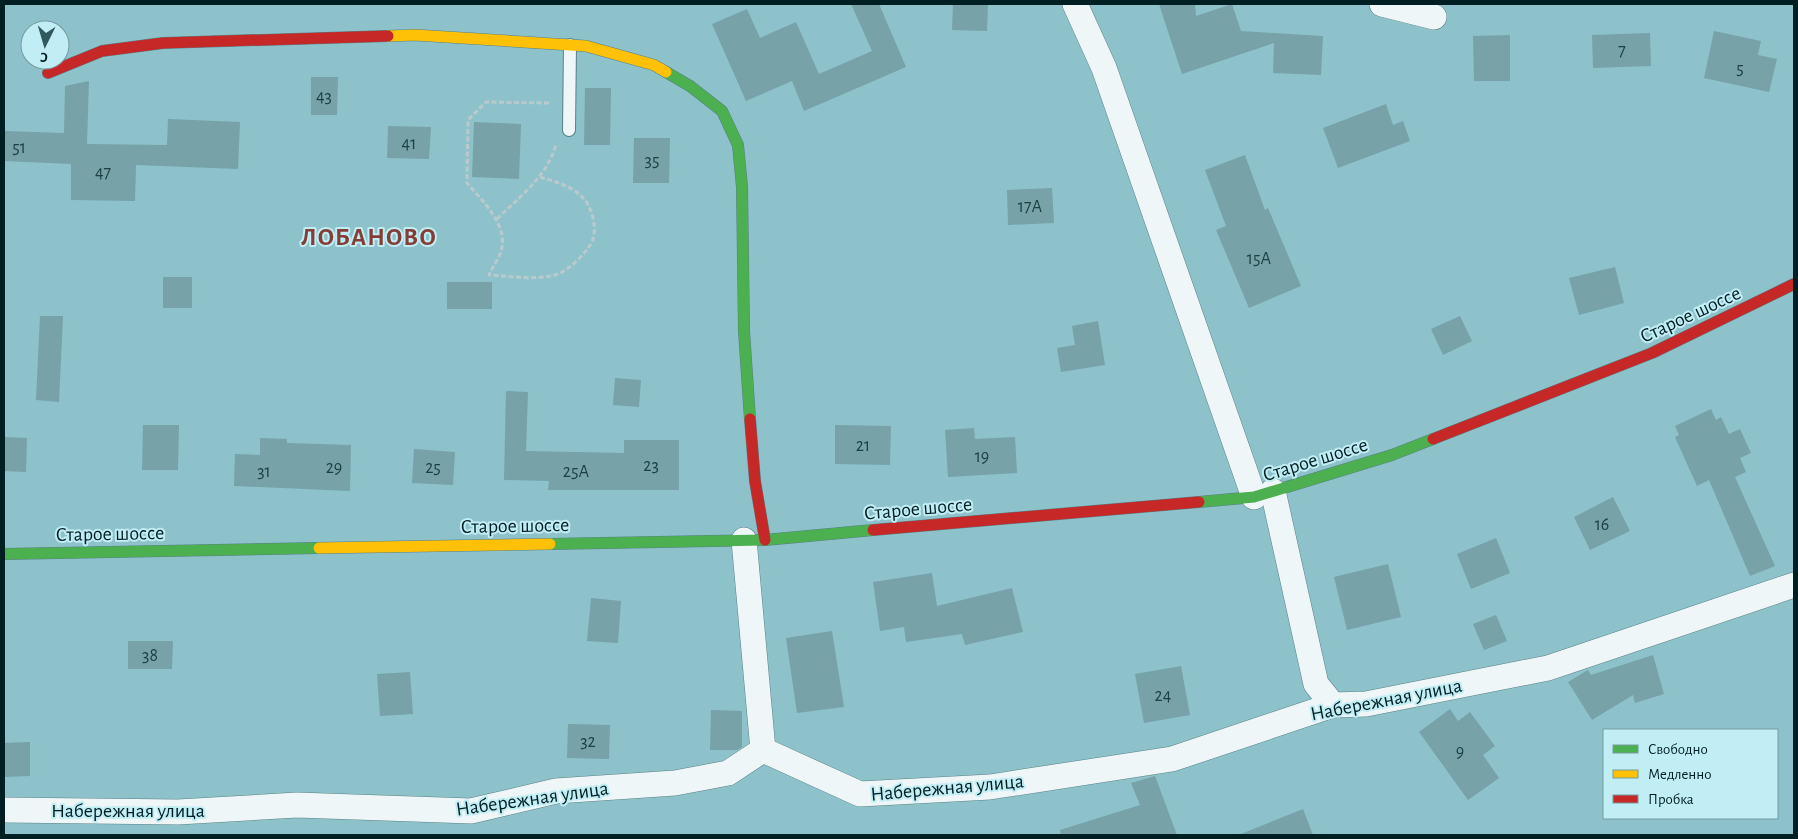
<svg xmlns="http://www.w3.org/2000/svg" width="1798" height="839" font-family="'Alegreya Sans',sans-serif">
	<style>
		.building { fill: #76a2a8 }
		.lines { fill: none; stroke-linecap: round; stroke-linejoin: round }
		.lane-casing { stroke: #588186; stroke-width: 14 }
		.street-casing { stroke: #588186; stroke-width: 26 }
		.fast-casing { stroke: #588186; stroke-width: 12 }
		.slow-casing { stroke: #588186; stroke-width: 12 }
		.jam-casing { stroke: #588186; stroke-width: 12 }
		.path { stroke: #b8cacc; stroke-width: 3; stroke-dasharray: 5 2.5; stroke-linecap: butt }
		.lane { stroke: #eef6f7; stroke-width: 12 }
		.street { stroke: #eef6f7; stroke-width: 25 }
		.fast { stroke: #4caf50; stroke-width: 11 }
		.slow { stroke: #ffc107; stroke-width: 11 }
		.jam { stroke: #c62828; stroke-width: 11 }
		.labels { text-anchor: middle; stroke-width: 4; stroke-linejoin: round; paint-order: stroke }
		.number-label { font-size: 18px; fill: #1e4044 }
		.street-label { font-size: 20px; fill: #001f23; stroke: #c1eef5 }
		.district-label { font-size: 25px; font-weight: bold; letter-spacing: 1px; fill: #853e36; stroke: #c1eef5 }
	</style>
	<rect width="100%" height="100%" fill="#8dc2ca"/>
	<g class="building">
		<polygon points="851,4 879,4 906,67 804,111 792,81 746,101 712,24 747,9 760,38 796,22 819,74 872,51"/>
		<polygon points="953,4 988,4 987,31 952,30"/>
		<polygon points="1159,4 1195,4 1196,16 1232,4 1241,31 1323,36 1321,75 1273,73 1274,43 1182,74"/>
		<polygon points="1714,31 1761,41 1758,55 1777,59 1769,92 1704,78"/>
		<polygon points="1650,33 1651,66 1593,68 1592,35"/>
		<polygon points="1510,35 1510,81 1474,81 1473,36"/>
		<polygon points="311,77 338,77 337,115 311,115"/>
		<polygon points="89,81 87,144 167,145 168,119 240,122 238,169 136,165 135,201 71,200 71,164 4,161 5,131 64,133 65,86"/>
		<polygon points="585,88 611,88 610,145 584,145"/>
		<polygon points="1386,104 1393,125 1403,121 1410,141 1338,168 1323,128"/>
		<polygon points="474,122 521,124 519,179 472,177"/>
		<polygon points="388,126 431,127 429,159 387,158"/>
		<polygon points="634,138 670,138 669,183 633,183"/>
		<polygon points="1245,155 1265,210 1268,208 1301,286 1249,308 1216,230 1226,226 1205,170"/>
		<polygon points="1052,188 1054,223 1008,225 1007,190"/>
		<polygon points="1615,267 1624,303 1579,315 1569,278"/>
		<rect x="163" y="277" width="29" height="31"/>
		<rect x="447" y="282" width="45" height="27"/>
		<polygon points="40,316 63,316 59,402 36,400"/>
		<polygon points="1460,316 1472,341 1443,355 1431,329"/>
		<polygon points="1098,321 1105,365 1061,372 1057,348 1075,345 1072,326"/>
		<polygon points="615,378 641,380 639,407 613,405"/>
		<polygon points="506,391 528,392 526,451 624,453 624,440 679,440 679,490 548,490 549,481 504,480"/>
		<polygon points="1711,409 1716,420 1721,417 1729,434 1740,429 1751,453 1740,458 1746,472 1735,477 1775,566 1750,576 1709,480 1697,486 1675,437 1679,435 1675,426"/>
		<polygon points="143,425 179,425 178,470 142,470"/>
		<polygon points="835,425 891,426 890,465 835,464"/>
		<polygon points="974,428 975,439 1015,437 1017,473 948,477 945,430"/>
		<polygon points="4,437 27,438 26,472 4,471"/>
		<polygon points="260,438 287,439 287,443 351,445 350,491 234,486 235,454 260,455"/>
		<polygon points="414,449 455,452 453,485 412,483"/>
		<polygon points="1613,497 1630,531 1590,550 1574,517"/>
		<polygon points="1496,538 1510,573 1471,589 1457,554"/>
		<polygon points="1388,564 1401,617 1347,630 1334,577"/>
		<polygon points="932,573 937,606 1012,588 1023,632 965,645 962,634 906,642 904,627 880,631 873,582"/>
		<polygon points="591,598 621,601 618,643 587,641"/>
		<polygon points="1496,615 1507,641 1484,650 1473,624"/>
		<polygon points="832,631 844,707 797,713 786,638"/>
		<polygon points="128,641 173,641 172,669 128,669"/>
		<polygon points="1653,655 1664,694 1635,703 1633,695 1592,720 1568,682 1588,670 1591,675"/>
		<polygon points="1181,666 1190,715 1144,723 1135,674"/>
		<polygon points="410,672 413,714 380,716 377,674"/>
		<polygon points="1450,709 1458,721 1470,712 1495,746 1483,755 1499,778 1468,800 1419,732"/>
		<polygon points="711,710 742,711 742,747 737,750 710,750"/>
		<polygon points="568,724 610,725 609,759 567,758"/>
		<polygon points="30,742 30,776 4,777 4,743"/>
		<polygon points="1155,776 1177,835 1061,835 1060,830 1140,805 1131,783"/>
		<polygon points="1303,809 1313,835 1241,835 1241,834"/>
	</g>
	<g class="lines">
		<defs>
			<polyline id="lane" points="569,130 570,45"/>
			<g id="street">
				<polyline points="1075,4 1104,68 1254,497"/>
				<polyline points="1382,4 1434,17"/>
				<polyline points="1273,491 1316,684 1333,705"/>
				<polyline points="744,540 763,750"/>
				<polyline points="763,750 860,794 990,787 1172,759 1333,705 1366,704 1548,668 1794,585"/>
				<polyline points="4,810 178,812 297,805 471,811 556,791 675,783 728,773 763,750"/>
			</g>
			<g id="fast">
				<polyline points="666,72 690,86 722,111 738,145 742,187 744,331 750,419"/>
				<polyline points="1199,502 1254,497 1392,455 1433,439"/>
				<polyline points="550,544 765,540 873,530"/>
				<polyline points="4,554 319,548"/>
			</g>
			<g id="slow">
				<polyline points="388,36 415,35 586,46 654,65 666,72"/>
				<polyline points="319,548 550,544"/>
			</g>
			<g id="jam">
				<polyline points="48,73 102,51 163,43 388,36"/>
				<polyline points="750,419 755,481 765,540"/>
				<polyline points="1433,439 1652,353 1794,284"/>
				<polyline points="873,530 1199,502"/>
			</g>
		</defs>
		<use href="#lane" class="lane-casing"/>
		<use href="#street" class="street-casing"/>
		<use href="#fast" class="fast-casing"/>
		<use href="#slow" class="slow-casing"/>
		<use href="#jam" class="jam-casing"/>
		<g class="path">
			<path d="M540,177C556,182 573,186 584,199C592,208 597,228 593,239C589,251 569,270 558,274C537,281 510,276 489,275C492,268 497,261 500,254C511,227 483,202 467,183L468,120L486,102L549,103"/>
			<path d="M497,219C520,196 547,177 556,144"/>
		</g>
		<use href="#lane" class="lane"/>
		<use href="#street" class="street"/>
		<use href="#fast" class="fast"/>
		<use href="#slow" class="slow"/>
		<use href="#jam" class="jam"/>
	</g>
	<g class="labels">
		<g class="number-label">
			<text x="1622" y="56">7</text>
			<text x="1740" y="74">5</text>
			<text x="324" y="102">43</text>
			<text x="409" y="149">41</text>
			<text x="19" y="153">51</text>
			<text x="652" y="166">35</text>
			<text x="103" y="178">47</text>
			<text x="1030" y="212">17А</text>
			<text x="1259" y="264">15А</text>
			<text x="863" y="451">21</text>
			<text x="982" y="462">19</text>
			<text x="651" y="471">23</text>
			<text x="334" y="473">29</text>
			<text x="433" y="473">25</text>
			<text x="264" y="477">31</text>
			<text x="576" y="477">25А</text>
			<text x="1602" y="530">16</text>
			<text x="150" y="661">38</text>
			<text x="1163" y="701">24</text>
			<text x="588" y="747">32</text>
			<text x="1460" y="757">9</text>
		</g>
		<g class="street-label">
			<text transform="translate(1690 314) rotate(-25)" y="7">Старое шоссе</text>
			<text transform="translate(1315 459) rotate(-17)" y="7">Старое шоссе</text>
			<text transform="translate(918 508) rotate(-5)" y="7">Старое шоссе</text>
			<text transform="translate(515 525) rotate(-1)" y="7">Старое шоссе</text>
			<text transform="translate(110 533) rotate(-1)" y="7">Старое шоссе</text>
			<text transform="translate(1386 699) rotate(-11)" y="7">Набережная улица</text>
			<text transform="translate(947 787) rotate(-5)" y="7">Набережная улица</text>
			<text transform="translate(532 798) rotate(-8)" y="7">Набережная улица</text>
			<text x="128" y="817">Набережная улица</text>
		</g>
		<g class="district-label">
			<text x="369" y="245">ЛОБАНОВО</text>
		</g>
	</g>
	<rect width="1798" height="839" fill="none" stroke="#001f23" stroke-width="10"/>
	<rect x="1603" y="729" width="175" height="90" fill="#c1eef5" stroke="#749ba1"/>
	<rect x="1613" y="745" width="25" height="8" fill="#4caf50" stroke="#749ba1"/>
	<text x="1648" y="754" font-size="15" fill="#001f23">Свободно</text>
	<rect x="1613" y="770" width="25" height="8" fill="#ffc107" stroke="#749ba1"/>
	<text x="1648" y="779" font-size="15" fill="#001f23">Медленно</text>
	<rect x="1613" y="795" width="25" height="8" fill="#c62828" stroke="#749ba1"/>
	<text x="1648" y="804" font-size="15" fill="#001f23">Пробка</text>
	<g transform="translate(45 45) rotate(185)"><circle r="24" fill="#c1eef5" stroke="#749ba1"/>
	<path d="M0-4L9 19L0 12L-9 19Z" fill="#31585d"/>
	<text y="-8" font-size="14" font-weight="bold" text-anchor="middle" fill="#001f23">С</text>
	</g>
</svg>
